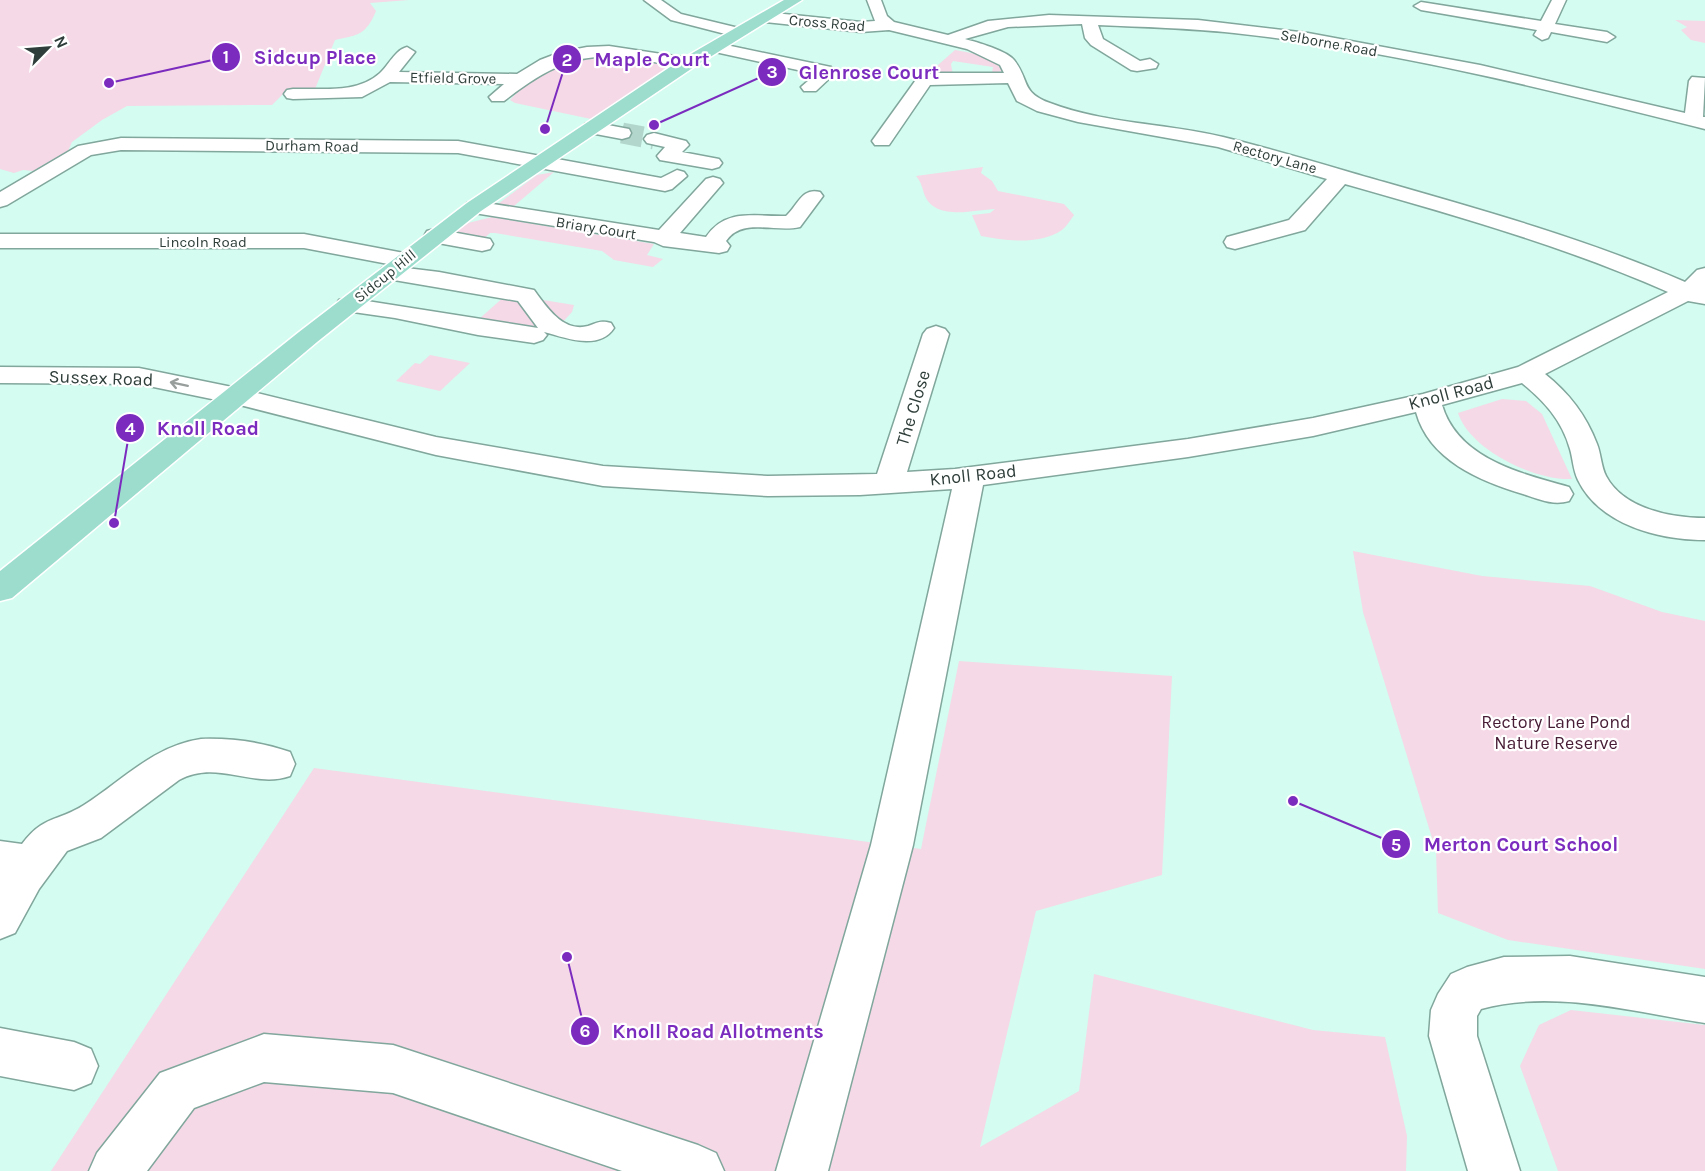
<svg xmlns="http://www.w3.org/2000/svg" width="1705" height="1171" font-family="Karla,sans-serif">
	<style>
		.green { fill: #f5d9e6 }
		.lines { fill: none; stroke-linecap: round; stroke-linejoin: round }
		.minor-tunnel-far1 { stroke: #b3d6cc; stroke-width: 16; stroke-dasharray: 16 8; stroke-linecap: butt }
		.minor-tunnel { stroke: #b3d6cc; stroke-width: 21; stroke-dasharray: 21 10; stroke-linecap: butt }
		.minor-casing { stroke: #81a69c; stroke-width: 3 }
		.major-casing { stroke: #fff; stroke-width: 3 }
		.minor { fill: #fff; fill-rule: evenodd }
		.major { fill: #9cddce; fill-rule: evenodd }
		.oneway { stroke: #979e9c }
		.labels { text-anchor: middle; stroke-width: 4.5; stroke-linejoin: round; paint-order: stroke }
		.far-street-label { font-size: 15px; fill: #2f3e3a; stroke: #fff }
		.street-label { font-size: 18px; fill: #2f3e3a; stroke: #fff }
		.park-label { font-size: 18px; fill: #471c35; stroke: #fff }
		.leader { fill: none; stroke: #7b2cbf; stroke-width: 2 }
		.callout-dot { fill: #7b2cbf; stroke: #fff; stroke-width: 2 }
		.mark-label { font-size: 18px; text-anchor: middle; font-weight: bold; fill: #fff }
		.callout-label { font-size: 20px; text-anchor: middle; font-weight: bold; fill: #7b2cbf; stroke: #fff; stroke-width: 4.5; stroke-linejoin: round; paint-order: stroke }
	</style>
	<rect width="100%" height="100%" fill="#d4fcf0"/>
	<g class="green">
		<path d="M0,0H409L370,3L376,11C366,35 358,35 335,40L315,89L287,90L272,105L127,106L102,120L72,142L68,151L33,171L23,170L14,173L0,169Z"/>
		<polygon points="1675,20 1705,21 1705,43 1691,40 1681,30 1687,27"/>
		<path d="M955,50C972,53 993,56 1003,71L992,73L993,67L953,61L951,64L953,76L929,73Z"/>
		<path d="M595,54L666,65L661,74L591,119L515,103L510,100C535,72 560,63 595,54Z"/>
		<path d="M983,167L981,173L992,181L998,191L1064,204L1074,215C1071,219 1067,226 1062,230C1040,245 1006,241 981,236L972,215L990,213L995,209C974,210 936,221 925,196C922,188 922,183 916,176Z"/>
		<polygon points="554,172 514,206 498,204 537,175"/>
		<polygon points="492,217 654,244 647,255 663,259 653,267 614,260 602,251 495,233 490,233 480,242 447,236 464,224"/>
		<polygon points="505,296 523,299 539,327 479,319"/>
		<polygon points="537,299 574,305 572,312 560,325"/>
		<polygon points="430,355 470,363 440,391 396,381 415,363 420,364"/>
		<path d="M1502,399L1526,401L1542,414L1572,479C1535,481 1470,450 1458,413Z"/>
		<polygon points="1353,551 1482,576 1590,586 1662,612 1705,621 1705,969 1508,940 1438,913 1436,851 1363,612"/>
		<polygon points="959,661 1172,676 1162,875 1036,911 980,1147 1079,1091 1094,974 1313,1030 1385,1037 1407,1136 1406,1171 51,1171 314,768 921,849"/>
		<polygon points="1571,1010 1705,1025 1705,1171 1558,1171 1520,1066 1539,1025"/>
	</g>
	<g class="lines">
		<polyline class="minor-tunnel-far1" points="622,133 627,134"/>
		<polyline class="minor-tunnel" points="622,133 654,139"/>
		<defs>
			<g id="minor">
				<polygon points="644,0 661,0 681,14 743,29 745,32 737,37 671,20"/>
				<path d="M867,0H881L887,16L894,22L948,35L988,21L1049,15L1198,20L1308,33L1480,65L1685,113L1689,81L1692,77L1705,78L1703,117H1705V129C1550,90 1393,50 1234,33C1189,28 1143,27 1098,25L1103,39L1140,61L1150,59L1158,64L1156,68L1137,71L1131,70L1091,45L1085,38L1082,24L1008,27L965,39C977,42 1007,51 1014,60C1030,80 1020,92 1050,103C1105,124 1166,123 1223,137C1277,150 1331,167 1384,182C1486,211 1588,240 1685,282L1697,270L1705,268V304L1688,301L1545,374C1569,393 1586,415 1597,444C1601,454 1601,466 1606,476C1623,509 1672,518 1705,518V540C1659,540 1600,525 1578,480C1573,470 1573,459 1570,449C1562,420 1544,401 1522,383L1442,405C1458,459 1520,473 1569,487L1573,494L1569,501C1553,506 1538,499 1523,494C1480,481 1429,460 1416,412L1313,436L1188,457L983,485L913,845L828,1171H776L871,845L952,489L860,495L768,496L603,486L436,455L236,404L139,384L0,383V367L139,368L237,388L436,437L603,466L768,476L877,474L923,334L927,329L936,326L945,329L949,334L907,472L955,469L1188,439L1313,418L1423,394L1518,367L1668,292C1564,246 1454,215 1345,184L1305,230L1235,249L1227,247L1224,242L1227,237L1289,220L1327,179L1218,147L1078,122L1037,111L1017,101L1008,83L930,85L889,145H875L872,141L918,77L935,73H1004L1000,65L967,49L889,30L861,32L765,22L757,17L765,12L861,22L875,21Z"/>
				<polygon points="1552,0 1566,0 1555,24 1607,32 1615,37 1607,42 1551,32 1548,38 1542,40 1534,35 1537,30 1421,10 1414,6 1421,2 1541,21"/>
				<polygon points="712,42 831,67 833,75 816,91 804,91 801,87 816,74 706,50 704,47"/>
				<path d="M609,46L688,58L696,63L688,68C602,53 577,44 504,101H492L489,97L504,84L390,82L362,97L293,99L287,98L284,94L287,90L293,89C322,88 357,94 380,73C389,65 395,50 407,47L415,52L399,72L517,74L540,60L561,52L587,47Z"/>
				<polygon points="592,122 629,129 631,133 629,137 622,139 585,132 583,128 585,124"/>
				<polygon points="654,133 686,141 689,145 682,152 719,159 722,163 719,167 712,169 660,160 657,156 665,147 647,143 644,139 647,135"/>
				<polygon points="121,138 458,141 661,178 677,170 684,172 687,176 672,189 665,191 458,153 121,150 91,155 7,205 0,207 0,192 78,146"/>
				<path d="M713,177L720,179L723,183L680,233L706,237C726,207 756,217 786,216C798,205 802,187 820,192L823,196L800,227C775,233 742,217 726,241L730,246L727,251L719,253L663,246L654,242L474,213L467,211L463,207L467,203L474,201L659,230L706,179Z"/>
				<polygon points="435,229 490,239 493,244 490,249 482,251 427,241 424,236 427,231"/>
				<polygon points="0,234 304,234 404,253 412,255 415,260 412,265 404,267 304,248 0,248"/>
				<path d="M390,266L439,272L534,290C546,306 563,333 588,326C597,323 600,320 611,323L614,328C599,351 566,338 544,332L547,335L543,340L534,343L478,335L395,318L339,310L336,305L339,300L348,298L538,328L518,301L382,278L378,273L382,268Z"/>
				<path d="M201,739C230,738 262,742 290,752L295,764L290,776C253,789 217,759 179,780L101,838L67,851L39,889L15,933L0,939V841L22,844C44,815 57,822 84,805C122,781 153,746 201,739Z"/>
				<path d="M1570,956L1705,977V1023C1633,1012 1553,989 1481,1009L1477,1016V1036L1520,1171H1468L1429,1036L1431,1010L1438,994L1451,974L1467,967L1504,957Z"/>
				<polygon points="0,1028 74,1042 91,1049 98,1066 91,1083 74,1090 0,1076"/>
				<polygon points="264,1034 393,1045 698,1145 716,1153 724,1171 622,1171 393,1093 264,1082 194,1108 147,1171 89,1171 97,1153 160,1073"/>
			</g>
			<polygon id="major" points="784,0 802,0 694,67 481,211 317,342 12,598 0,601 0,571 299,332 467,203 682,59"/>
		</defs>
		<use href="#minor" class="minor-casing"/>
		<use href="#major" class="major-casing"/>
		<use href="#minor" class="minor"/>
		<use href="#major" class="major"/>
	</g>
	<defs><path id="oneway-shaft" d="M-6 0H5M1.5-3L5.5 0L1.5 3" fill="none" stroke-width="1.6" stroke-linecap="round" stroke-linejoin="round" transform="scale(1.5)"/></defs>
	<use class="oneway" href="#oneway-shaft" transform="translate(179 384) rotate(-168)"/>
	<g class="labels">
		<g class="far-street-label">
			<text transform="translate(827 23) rotate(5)" y="5">Cross Road</text>
			<text transform="translate(1329 43) rotate(10)" y="5">Selborne Road</text>
			<text transform="translate(453 78) rotate(1)" y="5">Etfield Grove</text>
			<text transform="translate(312 146) rotate(1)" y="5">Durham Road</text>
			<text transform="translate(1275 157) rotate(16)" y="5">Rectory Lane</text>
			<text transform="translate(596 228) rotate(9)" y="5">Briary Court</text>
			<text x="203" y="247">Lincoln Road</text>
			<text transform="translate(385 276) rotate(-39)" y="5">Sidcup Hill</text>
		</g>
		<g class="street-label">
			<text transform="translate(101 378) rotate(2)" y="6">Sussex Road</text>
			<text transform="translate(1451 393) rotate(-15)" y="6">Knoll Road</text>
			<text transform="translate(913 408) rotate(-73)" y="6">The Close</text>
			<text transform="translate(973 475) rotate(-6)" y="6">Knoll Road</text>
		</g>
		<g class="park-label">
			<text x="1556" y="728">Rectory Lane Pond<tspan x="1556" dy="21">Nature Reserve</tspan></text>
		</g>
	</g>
	<path class="leader" d="M109 83L226 57M545 129L567 59M654 125L772 72M114 523L130 428M1293 801L1396 844M567 957L585 1031"/>
	<g class="callout-dot">
		<circle cx="109" cy="83" r="6"/>
		<circle cx="545" cy="129" r="6"/>
		<circle cx="654" cy="125" r="6"/>
		<circle cx="114" cy="523" r="6"/>
		<circle cx="1293" cy="801" r="6"/>
		<circle cx="567" cy="957" r="6"/>
		<circle cx="226" cy="57" r="15"/>
		<circle cx="567" cy="59" r="15"/>
		<circle cx="772" cy="72" r="15"/>
		<circle cx="130" cy="428" r="15"/>
		<circle cx="1396" cy="844" r="15"/>
		<circle cx="585" cy="1031" r="15"/>
	</g>
	<g class="mark-label">
		<text x="226" y="63">1</text>
		<text x="567" y="66">2</text>
		<text x="772" y="78">3</text>
		<text x="130" y="435">4</text>
		<text x="1396" y="851">5</text>
		<text x="585" y="1037">6</text>
	</g>
	<g class="callout-label">
		<text x="315" y="64">Sidcup Place</text>
		<text x="652" y="66">Maple Court</text>
		<text x="869" y="79">Glenrose Court</text>
		<text x="208" y="435">Knoll Road</text>
		<text x="1521" y="851">Merton Court School</text>
		<text x="718" y="1038">Knoll Road Allotments</text>
	</g>
	<g transform="translate(48 48) rotate(65)" stroke="#ffffff" stroke-width="4.5" paint-order="stroke">
	<path d="M0-4.5L10 22L0 15L-10 22Z" fill="#2f3e3a"/>
	<text y="-9" font-size="16" font-weight="bold" text-anchor="middle" fill="#2f3e3a">N</text>
	</g>
</svg>
